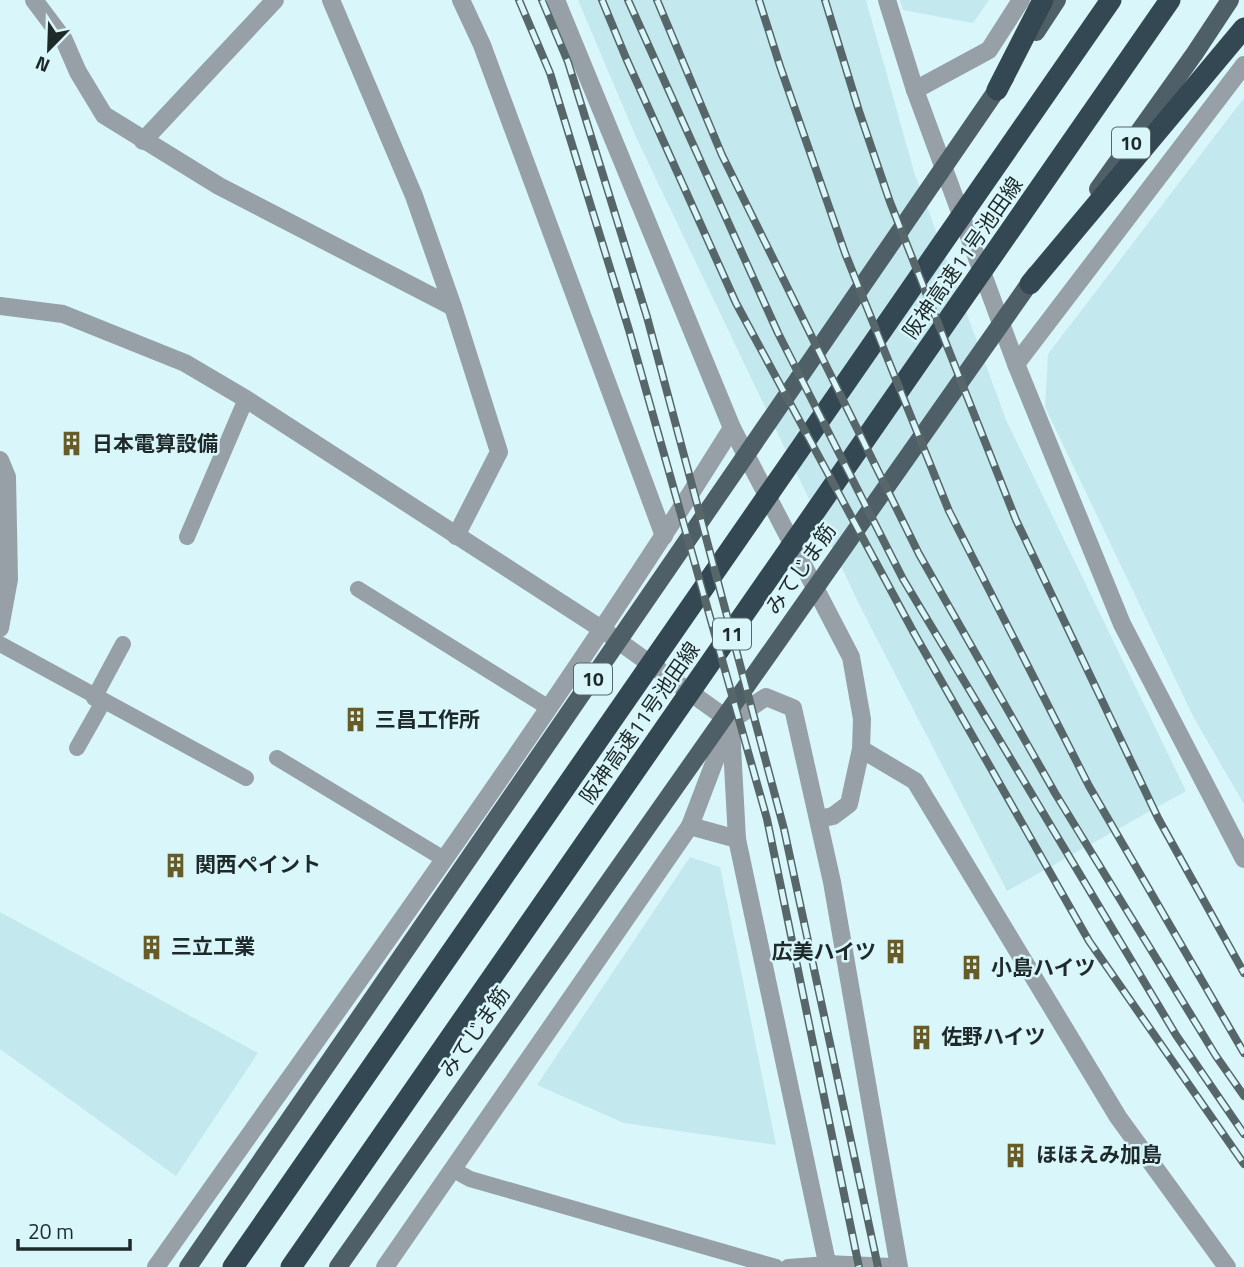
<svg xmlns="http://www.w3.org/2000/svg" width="1244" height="1267" font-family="'Titillium Web','Noto Sans JP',sans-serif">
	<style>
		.built { fill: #c3e8ee }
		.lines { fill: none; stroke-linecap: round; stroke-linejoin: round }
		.lane { stroke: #96a0a6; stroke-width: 16 }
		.street { stroke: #96a0a6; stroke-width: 18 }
		.primary { stroke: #4e5f68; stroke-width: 18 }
		.highway { stroke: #344853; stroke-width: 21 }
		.rail-casing { stroke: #576769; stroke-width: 8 }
		.rail { stroke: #d9f6fb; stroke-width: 5; stroke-dasharray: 16; stroke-linecap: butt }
		.labels { text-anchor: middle; stroke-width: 5; stroke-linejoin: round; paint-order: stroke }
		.shield { fill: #d9f6fb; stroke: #566669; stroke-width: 2 }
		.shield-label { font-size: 19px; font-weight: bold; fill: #1e292a }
		.street-label { font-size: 21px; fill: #1e292a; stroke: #d9f6fb }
		.poi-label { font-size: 21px; font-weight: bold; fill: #1e292a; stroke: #d9f6fb; text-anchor: start }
	</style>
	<rect width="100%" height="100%" fill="#d9f6fb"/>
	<g class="built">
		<polygon points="578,0 866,0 914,172 1007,422 1186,791 1007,891 862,610 636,137"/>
		<polygon points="900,0 989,0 973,23 903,10"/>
		<polygon points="1244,98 1244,804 1194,718 1045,407 1048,354"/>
		<polygon points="690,857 720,867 776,1145 624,1123 537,1085"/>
		<polygon points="0,912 258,1053 176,1176 0,1049"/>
	</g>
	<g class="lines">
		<g class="lane">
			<polyline points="187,537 246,399"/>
			<polyline points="358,589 549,708"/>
			<polyline points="0,644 246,778"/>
			<polyline points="94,698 123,644"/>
			<polyline points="77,748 103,702"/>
			<polyline points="277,758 444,859"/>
			<polyline points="452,1169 470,1179 776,1267"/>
			<polyline points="788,1267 828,1264"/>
		</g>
		<g class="street">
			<polyline points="34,0 64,40 78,72 104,115 219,186 453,307 499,452 456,536"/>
			<polyline points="331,0 414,196 453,307"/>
			<polyline points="461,0 482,45 664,536"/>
			<polyline points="556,0 732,428 851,657 862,719 861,749 849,804 833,816 819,819"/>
			<polyline points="887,0 915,90 1016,364 1122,624 1244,859"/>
			<polyline points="915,90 989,50 1021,0"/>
			<polyline points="143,141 275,0"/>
			<polyline points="0,306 63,314 185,363 246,399 603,630 730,721"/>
			<polyline points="1016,364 1244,65"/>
			<polyline points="0,460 7,477 9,579 0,628"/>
			<polyline points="731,728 737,839 828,1267"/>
			<polyline points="861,749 915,781 1118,1117 1227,1267"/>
			<polyline points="690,826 737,839"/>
			<polyline points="828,1264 890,1267"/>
			<path d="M156,1267C351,990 552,716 732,428"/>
			<polyline points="385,1267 690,826 730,721 766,697 793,708 832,882 899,1267"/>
		</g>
		<g class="primary">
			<polyline points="1036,32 1057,0"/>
			<polyline points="1098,189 1195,53 1230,0"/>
			<polyline points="188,1267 1005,78"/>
			<polyline points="338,1267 1036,274"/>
		</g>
		<g class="highway">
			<polyline points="997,90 1043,0"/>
			<polyline points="1030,284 1244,28"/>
			<polyline points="233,1267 1111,0"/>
			<polyline points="291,1267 1170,0"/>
		</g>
		<defs>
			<g id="rail">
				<polyline points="519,0 550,73 629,330 767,819 859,1267"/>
				<polyline points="542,0 568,62 647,317 784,829 878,1267"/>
				<polyline points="602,0 626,58 736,303 914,633 1089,941 1244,1164"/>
				<polyline points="628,0 778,333 903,579 1176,1035 1244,1134"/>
				<polyline points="657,0 722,155 919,554 1055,793 1216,1056 1244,1096"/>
				<polyline points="759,0 780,66 845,253 949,511 1089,786 1244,1053"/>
				<polyline points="825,0 859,111 890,202 1016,520 1158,818 1244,973"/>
			</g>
		</defs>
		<use href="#rail" class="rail-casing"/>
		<use href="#rail" class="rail"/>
	</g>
	<defs>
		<symbol id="building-bare" viewBox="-9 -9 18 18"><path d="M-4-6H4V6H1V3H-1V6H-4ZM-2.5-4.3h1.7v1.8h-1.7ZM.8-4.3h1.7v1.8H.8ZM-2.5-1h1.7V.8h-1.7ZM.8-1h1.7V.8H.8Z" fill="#675b27" stroke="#d9f6fb" stroke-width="2.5" paint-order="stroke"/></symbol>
	</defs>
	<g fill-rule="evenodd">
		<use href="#building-bare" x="54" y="426" width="35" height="35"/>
		<use href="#building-bare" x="338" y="702" width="35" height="35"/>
		<use href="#building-bare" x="158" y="848" width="35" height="35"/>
		<use href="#building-bare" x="134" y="930" width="35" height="35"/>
		<use href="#building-bare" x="878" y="934" width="35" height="35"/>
		<use href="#building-bare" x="954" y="950" width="35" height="35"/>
		<use href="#building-bare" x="904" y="1020" width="35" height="35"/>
		<use href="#building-bare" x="998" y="1138" width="35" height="35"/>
	</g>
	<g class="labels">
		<g class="shield">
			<rect x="1112" y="127.5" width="38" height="31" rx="5"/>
			<rect x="713" y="618.5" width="38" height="31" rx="5"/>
			<rect x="574" y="663.5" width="38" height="31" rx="5"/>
		</g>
		<g class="shield-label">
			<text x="1131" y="150">10</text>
			<text x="732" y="641">11</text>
			<text x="593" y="686">10</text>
		</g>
		<g class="street-label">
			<text transform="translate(963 258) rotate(-55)" y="7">阪神高速11号池田線</text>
			<text transform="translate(801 569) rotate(-55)" y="7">みてじま筋</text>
			<text transform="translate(640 723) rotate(-55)" y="7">阪神高速11号池田線</text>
			<text transform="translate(475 1032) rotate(-55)" y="7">みてじま筋</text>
		</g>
		<g class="poi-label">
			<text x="92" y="451">日本電算設備</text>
			<text x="375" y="727">三昌工作所</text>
			<text x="195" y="872">関西ペイント</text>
			<text x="171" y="954">三立工業</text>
			<text x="876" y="959" text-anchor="end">広美ハイツ</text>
			<text x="991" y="975">小島ハイツ</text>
			<text x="941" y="1044">佐野ハイツ</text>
			<text x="1036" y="1162">ほほえみ加島</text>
		</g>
	</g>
	<g transform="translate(49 49) rotate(203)" stroke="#d9f6fb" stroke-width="5" paint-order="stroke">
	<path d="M0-5L12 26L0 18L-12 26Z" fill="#1e292a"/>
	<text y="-10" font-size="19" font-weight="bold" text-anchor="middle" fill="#1e292a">N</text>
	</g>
	<path d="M18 1239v10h112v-10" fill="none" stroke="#1e292a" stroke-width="3.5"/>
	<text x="28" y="1239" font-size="21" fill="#1e292a" stroke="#d9f6fb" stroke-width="5" paint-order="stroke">20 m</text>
</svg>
